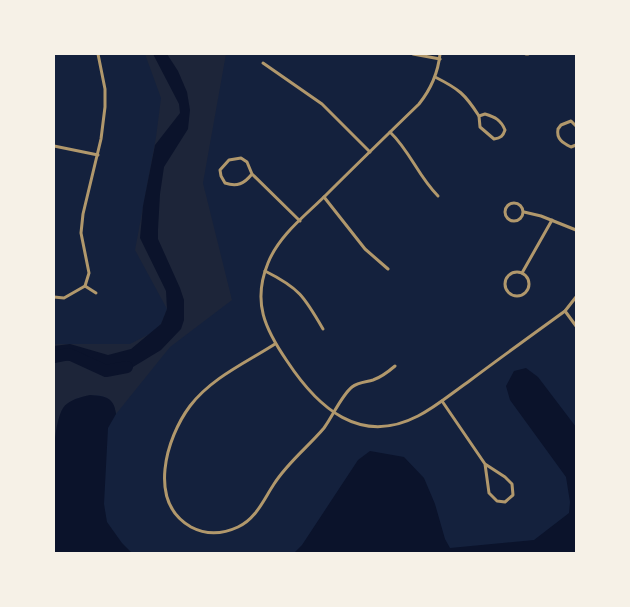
<svg xmlns="http://www.w3.org/2000/svg" width="630" height="607" font-family="'Roboto Condensed',sans-serif">
	<style>
		.green { fill: #1d2539 }
		.water { fill: #0b132b }
		.lines { fill: none; stroke-linecap: round; stroke-linejoin: round }
		.river { stroke: #0b132b; stroke-width: 12 }
		.minor { stroke: #b1986c; stroke-width: 3 }
	</style>
	<rect width="100%" height="100%" fill="#14213d"/>
	<path class="green" d="M145,54H226L203,183L232,300L170,347L116,414C113,391 93,394 75,399L54,444V344H130L153,332L161,324L167,309L135,250L156,137L161,98Z"/>
	<g class="water">
		<polygon points="153,54 167,54 178,71 187,92 190,110 188,129 164,167 160,194 158,229 158,239 180,288 184,300 184,320 181,329 161,350 133,367 117,371 94,368 72,361 60,360 54,363 54,346 70,344 108,355 131,349 161,324 167,309 166,291 140,238 143,206 155,145 180,113 179,104"/>
		<polygon points="526,368 538,377 576,427 576,553 294,553 302,545 358,460 370,451 404,457 424,478 435,504 445,539 450,548 534,540 569,513 570,502 566,477 510,400 506,386 514,371"/>
		<path d="M90,395C105,396 114,397 116,414L108,428L104,504L107,522L122,543L132,553H54C54,521 48,433 63,408C68,400 81,397 90,395Z"/>
	</g>
	<g class="lines">
		<polyline class="river" points="54,357 69,354 106,371 127,367"/>
		<g class="minor">
			<polyline points="413,54 440,59"/>
			<path d="M440,54C438,73 431,89 419,104C388,134 357,164 327,194C306,215 279,235 268,263C252,302 265,329 287,361C318,408 360,446 418,416C436,407 452,393 468,382C496,361 525,340 554,319L565,311L576,297"/>
			<polyline points="526,54 528,54"/>
			<polyline points="263,63 322,104 370,152"/>
			<path d="M435,77C459,89 465,94 479,116"/>
			<path d="M485,114C495,117 501,120 505,130C503,136 501,138 494,139L480,127L479,116Z"/>
			<path d="M576,126L571,121L561,125L558,129C556,139 563,143 571,147L576,145"/>
			<path d="M390,132C410,151 418,176 438,196"/>
			<polyline points="54,146 98,155"/>
			<path d="M252,174C244,184 237,187 225,183L221,176L220,170L229,160L241,158L247,162L252,174L300,221"/>
			<polyline points="324,197 365,249 388,269"/>
			<circle cx="514" cy="212" r="9"/>
			<polyline points="524,212 541,216 576,230"/>
			<path d="M265,271C299,288 304,296 323,329"/>
			<circle cx="517" cy="284" r="12"/>
			<polyline points="522,273 552,220"/>
			<polyline points="85,286 96,293"/>
			<polyline points="54,297 64,298 85,286 89,273 81,233 83,214 101,139 105,107 105,89 98,54"/>
			<polyline points="565,311 576,326"/>
			<path d="M275,344C247,362 211,378 190,406C166,438 147,502 191,527C206,535 223,534 238,527C256,519 264,499 274,484C288,462 308,447 324,428C333,416 341,396 352,387C358,382 366,382 373,380C382,377 388,372 395,366"/>
			<polyline points="442,401 485,464 505,477 512,484 513,495 505,502 497,501 489,493 485,464"/>
		</g>
	</g>
	<rect width="630" height="607" fill="none" stroke="#f6f1e7" stroke-width="110"/>
</svg>
